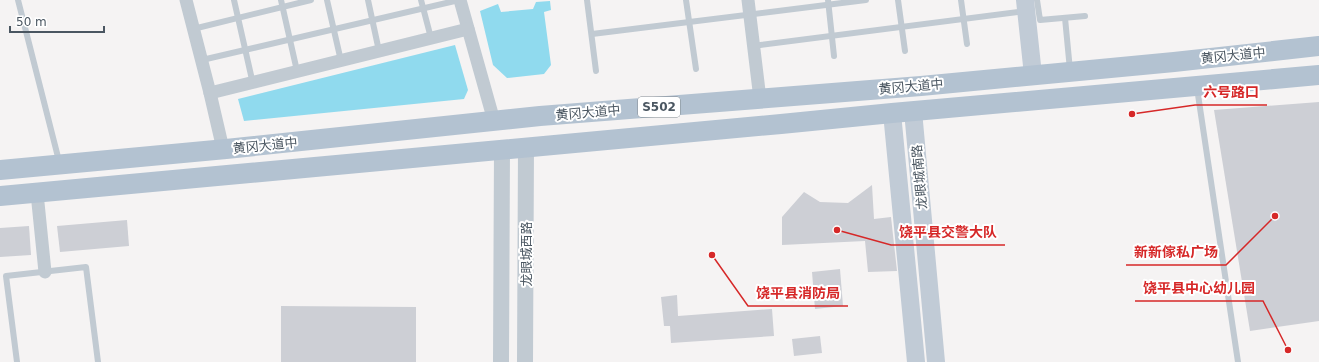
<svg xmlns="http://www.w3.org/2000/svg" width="1319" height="362" font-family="'DejaVu Sans','Noto Sans SC',sans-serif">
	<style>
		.water { fill: #90daee }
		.building { fill: #cdcfd5 }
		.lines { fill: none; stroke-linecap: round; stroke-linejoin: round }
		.service { stroke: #c1cad2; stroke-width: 6 }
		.minor { stroke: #c1cad2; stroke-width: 13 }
		.tertiary { stroke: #c1cad2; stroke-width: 16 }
		.secondary { stroke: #c1cbd6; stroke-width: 18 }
		.primary { stroke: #b3c2d1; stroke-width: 20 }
		.labels { text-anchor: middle; stroke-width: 4; stroke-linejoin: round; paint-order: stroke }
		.shield { fill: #fff; stroke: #808990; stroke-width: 1 }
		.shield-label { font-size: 12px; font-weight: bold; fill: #4a5661 }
		.street-label { font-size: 13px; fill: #4a5661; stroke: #fff }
		.leader { fill: none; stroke: #d62828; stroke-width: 1.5 }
		.callout-dot { fill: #d62828; stroke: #fff; stroke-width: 1.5 }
		.callout-label { font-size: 14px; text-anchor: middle; font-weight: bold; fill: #d62828; stroke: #fff; stroke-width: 4; stroke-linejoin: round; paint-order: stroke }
	</style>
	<rect width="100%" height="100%" fill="#f5f3f3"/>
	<g class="water">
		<polygon points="550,1 551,10 544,12 551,65 544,74 507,78 493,65 480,11 498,4 501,12 533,9 536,2"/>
		<polygon points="455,45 468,90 464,99 244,121 238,99"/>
	</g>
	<g class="building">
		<polygon points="1319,102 1319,321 1250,331 1214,110"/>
		<polygon points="872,185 874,219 891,217 897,271 868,272 865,241 782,245 782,217 804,192 820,202 848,203"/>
		<polygon points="127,220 129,246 60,252 57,226"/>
		<polygon points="29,226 31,255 0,257 0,228"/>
		<polygon points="840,269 843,306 815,309 812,272"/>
		<polygon points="677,295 678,316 772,309 774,336 671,343 670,326 664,326 661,297"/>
		<polygon points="281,306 416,307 416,362 281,362"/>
		<polygon points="820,336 822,353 794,356 792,339"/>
	</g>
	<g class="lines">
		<g class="service">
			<polyline points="18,0 59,161"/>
			<polyline points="234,0 253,84"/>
			<polyline points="281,0 297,71"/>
			<polyline points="327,0 341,61"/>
			<polyline points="368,0 379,51"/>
			<polyline points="421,0 431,38"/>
			<polyline points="587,0 596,71"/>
			<polyline points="686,0 696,69"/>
			<polyline points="828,0 834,56"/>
			<polyline points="898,0 905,51"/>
			<polyline points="961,0 967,44"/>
			<polyline points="1037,0 1040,20 1085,16"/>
			<polyline points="1065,18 1070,70"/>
			<polyline points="193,29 311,0"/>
			<polyline points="592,34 866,0"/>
			<polyline points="753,46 1025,11"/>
			<polyline points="202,60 459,0"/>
			<polyline points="1197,88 1238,362"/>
			<polyline points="17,362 6,276 86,267 98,362"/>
		</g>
		<g class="minor">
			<polyline points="186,0 210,93 223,149"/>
			<polyline points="460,0 494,121"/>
			<polyline points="748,0 760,99"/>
			<polyline points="210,93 468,29"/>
			<polyline points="37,193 45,272"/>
		</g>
		<g class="tertiary">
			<polyline points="501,362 502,149"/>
			<polyline points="525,362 526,147"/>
		</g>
		<g class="secondary">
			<polyline points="1025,0 1033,75"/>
			<polyline points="913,111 936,362"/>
			<polyline points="892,113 916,362"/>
		</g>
		<g class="primary">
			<polyline points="0,170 226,149 540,116 921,86 1174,62 1319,46"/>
			<polyline points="0,196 781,124 892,113 1319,75"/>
		</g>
	</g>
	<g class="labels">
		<rect class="shield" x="638" y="97" width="42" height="20" rx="3"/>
		<g class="shield-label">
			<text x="659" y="111">S502</text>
		</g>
		<g class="street-label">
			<text transform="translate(1233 55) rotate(-6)" y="5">黄冈大道中</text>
			<text transform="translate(911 86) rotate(-5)" y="5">黄冈大道中</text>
			<text transform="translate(588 112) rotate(-5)" y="5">黄冈大道中</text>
			<text transform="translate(265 145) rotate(-6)" y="5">黄冈大道中</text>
			<text transform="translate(919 177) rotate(-95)" y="5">龙眼城南路</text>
			<text transform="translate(526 254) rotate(-90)" y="5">龙眼城西路</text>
		</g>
	</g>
	<path class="leader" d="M1132 114L1195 105H1267M837 230L891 245H1005M1275 216L1226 265H1126M1288 350L1263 301H1135M712 255L748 306H848"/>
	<g class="callout-dot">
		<circle cx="1132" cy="114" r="4"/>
		<circle cx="837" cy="230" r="4"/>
		<circle cx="1275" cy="216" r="4"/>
		<circle cx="1288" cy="350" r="4"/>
		<circle cx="712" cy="255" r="4"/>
	</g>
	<g class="callout-label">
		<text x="1231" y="97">六号路口</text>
		<text x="948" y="237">饶平县交警大队</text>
		<text x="1176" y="257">新新傢私广场</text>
		<text x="1199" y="293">饶平县中心幼儿园</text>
		<text x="798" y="298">饶平县消防局</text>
	</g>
	<path d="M10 26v6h94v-6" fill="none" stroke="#4a5661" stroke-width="2"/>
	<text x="16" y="26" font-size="12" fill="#4a5661" stroke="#ffffff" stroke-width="3" paint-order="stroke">50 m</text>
</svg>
